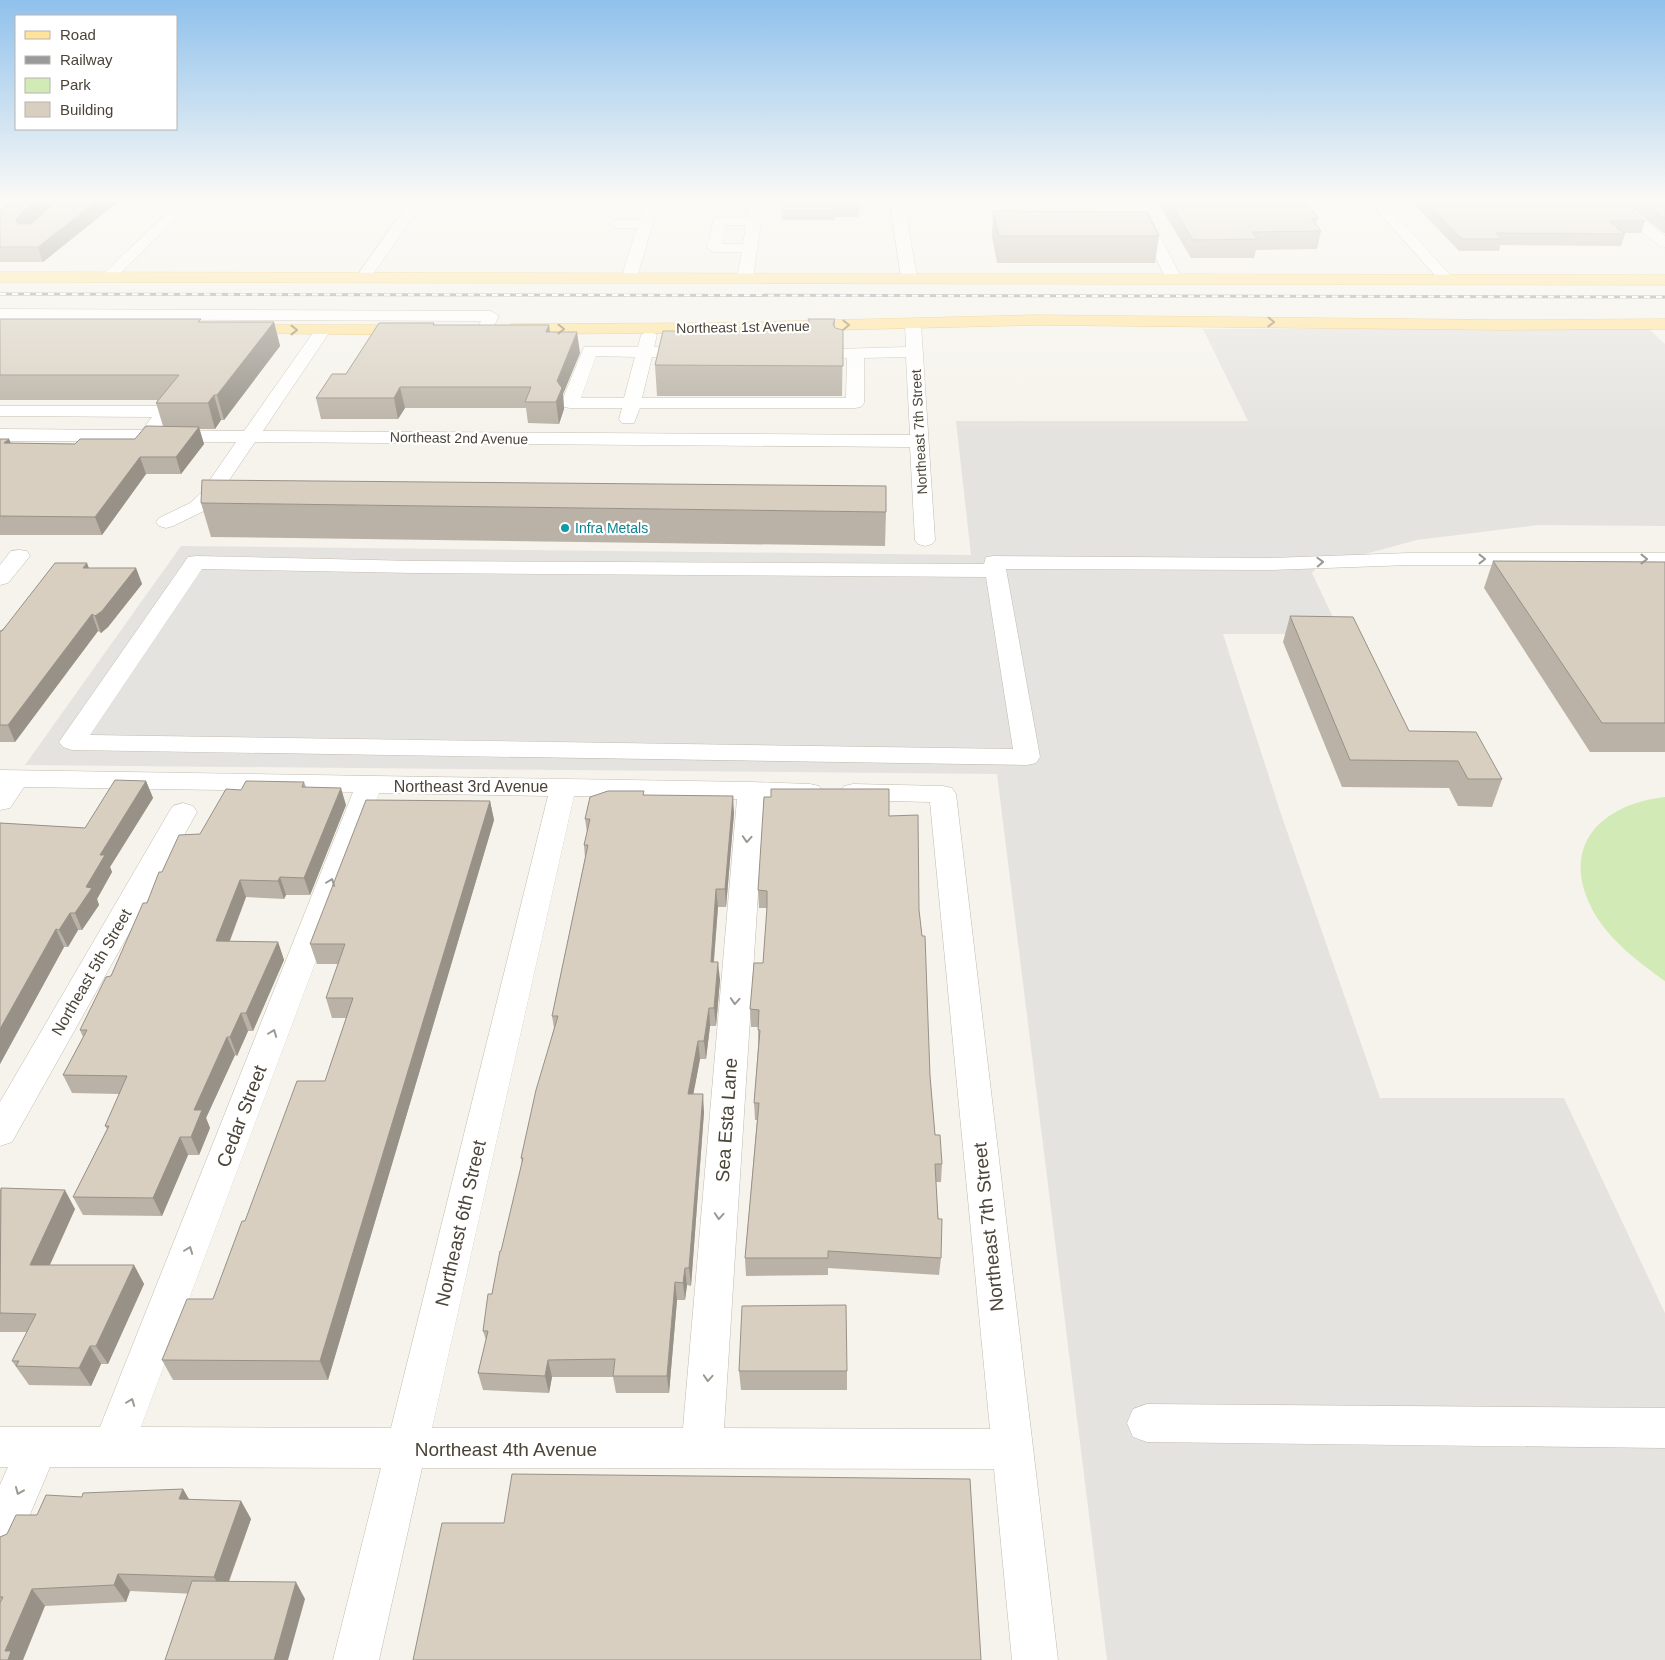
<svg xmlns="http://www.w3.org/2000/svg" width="1665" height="1660" font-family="Helvetica,sans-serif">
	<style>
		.green { fill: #d2eab5 }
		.parking { fill: #e5e3e0 }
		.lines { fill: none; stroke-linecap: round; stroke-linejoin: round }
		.minor-casing { stroke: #c2bbae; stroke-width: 1 }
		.major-casing { stroke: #e6c16a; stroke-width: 1 }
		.minor { fill: #fff; fill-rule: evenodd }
		.major { fill: #ffe39c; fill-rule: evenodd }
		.rail-casing { stroke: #9a9a9a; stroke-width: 3 }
		.rail { stroke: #fff; stroke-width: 2; stroke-dasharray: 6; stroke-linecap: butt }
		.wall { fill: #bab2a6; fill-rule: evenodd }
		.shaded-wall { fill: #979187 }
		.building { fill: #d8cfc1; stroke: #979187 }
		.oneway { stroke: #9c8c66 }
		.oneway2 { stroke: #9c9892 }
		.culture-dot { fill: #0f9aa8; stroke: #fff; stroke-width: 2 }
		.labels { text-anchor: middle; stroke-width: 4.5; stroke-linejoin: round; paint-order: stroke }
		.far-street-label { font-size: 14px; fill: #4b4439; stroke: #fff }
		.far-culture-label { font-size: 14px; fill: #0d838f; stroke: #fff; text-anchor: start }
		.street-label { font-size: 16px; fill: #4b4439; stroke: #fff }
		.near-street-label { font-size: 19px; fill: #4b4439; stroke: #fff }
	</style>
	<rect width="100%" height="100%" fill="#f6f3ec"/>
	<path class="green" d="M1665,797V981C1638,962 1608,939 1592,909C1559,845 1602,804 1665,797Z"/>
	<polygon class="parking" points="1648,328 1665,344 1665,526 1538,525 1417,540 1317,567 1312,573 1341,634 1223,634 1281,814 1380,1098 1564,1098 1665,1313 1665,1660 1107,1660 997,774 25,765 181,546 971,555 956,421 1248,421 1203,329"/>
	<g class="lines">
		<defs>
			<g id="minor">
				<polygon points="179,201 194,201 113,280 103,280 100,277 103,274"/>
				<polygon points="410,201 424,201 369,280 359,280 356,277"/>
				<polygon points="490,201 504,201 496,206 491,205"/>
				<polygon points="645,201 659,201 637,278 629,283 621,278 637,228 617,228 610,224 617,220 639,220"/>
				<path d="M750,201H764L753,278L745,283L737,278L742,252H714L707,248L714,218L748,217ZM725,225H746L743,244H722Z"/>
				<polygon points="890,201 904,201 917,278 914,281 904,281 901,278"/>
				<polygon points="1128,201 1142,201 1182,279 1179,282 1169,282 1166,279"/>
				<polygon points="1369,201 1383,201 1451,276 1454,279 1451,282 1441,282"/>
				<polygon points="1604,201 1619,201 1665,236 1665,247 1660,246"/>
				<polygon points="0,202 16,203 23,207 5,223 0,224 0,213 4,210 0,210"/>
				<polygon points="0,309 491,311 499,316 491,332 485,334 477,329 481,321 0,319"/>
				<path d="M913,319L921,324L935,540L932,544L925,546L918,544L915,540L910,447L255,442L215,501L204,511L173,526L166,528L159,526L156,522L159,518L190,503L201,493L236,442L0,441V429L142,430L152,417L0,416V406H156L162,407L170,417L160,430L244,431L317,327L323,325L331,330L263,431L910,435L906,357L864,358V403L861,407L855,408H640L634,423H622L619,419L622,408H570L564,407L561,403L584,347H638L641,335L649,330L657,335L654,347L694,348L700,349L702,353L700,357L694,358L652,357L642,398H846L847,358L837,357L835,353L837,349L906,347L905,324ZM596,356L635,357L624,398H581Z"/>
				<polygon points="19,550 27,551 30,556 8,583 0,585 0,565 11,551"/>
				<path d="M1409,553H1665V565H1409L1271,570L1006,569L1040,757L1036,763L1027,765L72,750L63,747L59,742L188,557L196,556L415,561L984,564L986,557L994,556L1271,558ZM202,569L415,573L986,577L1013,749L90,735Z"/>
				<path d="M0,770L751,782L810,784L819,786L823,792L819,798L810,800L764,799L724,1428L990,1429L930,802L853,800L844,798L840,792L844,786L853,784L943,786L952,788L956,794L1058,1660H1012L994,1469L422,1468L379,1660H333L381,1468L50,1467L15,1550L0,1557V1485L8,1467H0V1427H100L353,792L24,787L10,808L0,810ZM379,793L548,796L391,1428L141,1427ZM574,796L737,799L683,1428H432Z"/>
				<polygon points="183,803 193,806 197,812 12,1142 0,1146 0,1102 169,812 173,806"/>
				<polygon points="1147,1404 1665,1408 1665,1448 1147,1442 1133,1437 1127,1423 1133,1409"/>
			</g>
			<g id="major">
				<polygon points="0,272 1665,275 1665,285 0,282"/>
				<polygon points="1037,315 1503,320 1665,319 1665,329 1503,330 1037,325 716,333 511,334 503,329 511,324 716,323"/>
				<polygon points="239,325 411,325 419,330 411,335 233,333 231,330"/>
			</g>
		</defs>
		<use href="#minor" class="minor-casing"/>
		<use href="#major" class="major-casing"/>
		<use href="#minor" class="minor"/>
		<use href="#major" class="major"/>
		<defs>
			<polyline id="rail" points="0,294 1665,297"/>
		</defs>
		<use href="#rail" class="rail-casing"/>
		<use href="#rail" class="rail"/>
	</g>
	<g class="wall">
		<path d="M13,201H119L43,262H0V210ZM49,208L31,224H30Z"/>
		<polygon points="859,201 859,217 835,217 835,220 782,220 782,211"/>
		<polygon points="1157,201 1305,201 1318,218 1316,224 1321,231 1317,249 1256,250 1254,258 1191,258"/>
		<polygon points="1411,201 1619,201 1645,221 1641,233 1624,233 1625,234 1621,246 1500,245 1499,251 1459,251"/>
		<polygon points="1622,201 1665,201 1665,233 1664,233"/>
		<polygon points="993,211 1159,236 1155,263 997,263 992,237"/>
		<polygon points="0,319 202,322 274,322 280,346 224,420 221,420 215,429 199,429 204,444 181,474 146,474 102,535 0,535 0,439 9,439 11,444 75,444 135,439 163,426 156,403 158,400 0,400"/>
		<polygon points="808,319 835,319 835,328 843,330 842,396 657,396 655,365 800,331 808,328"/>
		<polygon points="434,323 434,325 549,325 550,332 580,353 563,394 564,409 559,424 528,423 526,408 405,408 398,419 321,419 316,398 346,374"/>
		<polygon points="201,503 886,512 885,546 211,537"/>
		<polygon points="1493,561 1665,562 1665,752 1590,752 1484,588"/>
		<polygon points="89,568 136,568 142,584 108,627 101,633 98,631 15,742 0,742 0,631"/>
		<polygon points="1290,616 1409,731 1502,779 1492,807 1458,806 1449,788 1342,787 1283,642"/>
		<polygon points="146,781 153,798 110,867 112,872 97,899 99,905 82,930 78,930 68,947 64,947 0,1064 0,823 85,828"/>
		<polygon points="304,782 306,787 346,805 310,895 286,895 284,899 246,897 230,941 278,942 284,960 253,1031 248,1031 237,1056 235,1055 206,1118 210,1128 199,1155 188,1155 162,1216 83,1215 73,1197 107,1129 105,1126 119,1094 72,1093 63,1075 83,1037 80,1030 111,976 162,872 200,834 241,790"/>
		<polygon points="644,795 734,813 726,907 718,907 714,962 720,980 716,1026 710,1026 706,1059 700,1059 693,1094 704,1112 691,1286 687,1285 685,1300 677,1300 669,1393 616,1393 613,1377 552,1377 549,1393 483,1390 478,1373 486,1340 483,1331 522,1163 521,1158 554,1028 552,1016 585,858 584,845 587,832 585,819"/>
		<polygon points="490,801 494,820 328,1380 173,1380 162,1360 213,1299 245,1221 325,1081 346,1018 332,1018 326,998 338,964 317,964 310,944"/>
		<polygon points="889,816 919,910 930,1076 935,1135 942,1164 941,1182 936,1182 941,1258 939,1275 828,1268 828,1275 746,1276 745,1258 757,1120 755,1120 754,1103 758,1047 758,1027 751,1027 750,1009 763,963 767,908 759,908 758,890"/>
		<polygon points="0,1189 75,1209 50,1265 134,1265 144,1284 108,1364 101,1364 91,1386 29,1385 12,1361 27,1332 0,1332"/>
		<polygon points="739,1371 847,1371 847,1390 741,1390"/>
		<polygon points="183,1489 189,1500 241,1501 251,1519 229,1582 305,1599 130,1591 126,1602 45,1606 0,1660 0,1537 7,1534 37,1515 82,1497"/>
	</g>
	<g class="shaded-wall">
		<polygon points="36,201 57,201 24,230 21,233 16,219 19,215"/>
		<polygon points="97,201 119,201 43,262 38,247"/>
		<polygon points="274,322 280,346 224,420 217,395"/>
		<polygon points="549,325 551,345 546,332"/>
		<polygon points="577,332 580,353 563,394 564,409 559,424 556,402 557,381"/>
		<polygon points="400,387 405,408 398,419 394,398"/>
		<polygon points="214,395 221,420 215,429 208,403"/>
		<polygon points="199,427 204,444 181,474 176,457"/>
		<polygon points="9,439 16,456 4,443"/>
		<polygon points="140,457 146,474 102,535 95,517"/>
		<polygon points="87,563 93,579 83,568"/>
		<polygon points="136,568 142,584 108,627 101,633 95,616"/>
		<polygon points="92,614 98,631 15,742 8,725"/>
		<polygon points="146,781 153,798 110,867 112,872 97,899 99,905 82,930 75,913 100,855"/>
		<polygon points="341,788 346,805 310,895 304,878"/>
		<polygon points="733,796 734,813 726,907 725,889"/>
		<polygon points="490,801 494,820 328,1380 320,1361"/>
		<polygon points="280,877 286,895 284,899 278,881"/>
		<polygon points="240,880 246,897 223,958 216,941"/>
		<polygon points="716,889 718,907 712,980 711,962"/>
		<polygon points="70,913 78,930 68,947 59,930"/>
		<polygon points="56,929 64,947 0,1064 0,1029"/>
		<polygon points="278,942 284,960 253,1031 246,1013"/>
		<polygon points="718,962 720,980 716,1026 714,1008"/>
		<polygon points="709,1008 710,1026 706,1059 704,1041"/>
		<polygon points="241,1013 248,1031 237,1056 230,1037"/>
		<polygon points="227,1037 235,1055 206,1118 210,1128 199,1155 191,1137 194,1110"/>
		<polygon points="698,1041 700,1059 690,1112 688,1094"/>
		<polygon points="703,1094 704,1112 691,1286 689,1268"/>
		<polygon points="180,1137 188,1155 162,1216 153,1198"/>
		<polygon points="65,1190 75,1209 41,1284 30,1265"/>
		<polygon points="134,1265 144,1284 108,1364 96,1346"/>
		<polygon points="685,1268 687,1285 685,1300 683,1283"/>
		<polygon points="675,1282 677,1300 669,1393 667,1376"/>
		<polygon points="90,1346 101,1364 91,1386 79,1368"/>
		<polygon points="548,1360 552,1377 549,1393 545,1376"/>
		<polygon points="183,1489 193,1506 179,1499"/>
		<polygon points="241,1501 251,1519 224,1594 214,1577"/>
		<polygon points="118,1574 130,1591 126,1602 114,1585"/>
		<polygon points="296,1582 305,1599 288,1660 274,1660"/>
		<polygon points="32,1589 45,1606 23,1660 8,1660 5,1651"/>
	</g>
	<g class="building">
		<polygon points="13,201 36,201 19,215 16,219 18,224 31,224 57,201 97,201 38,247 0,247 0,210"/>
		<polygon points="782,201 859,201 859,208 835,208 835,211 782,211"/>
		<polygon points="1170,201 1305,201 1318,218 1311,218 1321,231 1252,232 1258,239 1193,240"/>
		<polygon points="1425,201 1619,201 1645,221 1609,221 1625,234 1496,233 1502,239 1462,239"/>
		<polygon points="1641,201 1665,201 1665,219"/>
		<polygon points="993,211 1147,212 1159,236 999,236"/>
		<polygon points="0,319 201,319 198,322 274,322 217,395 214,395 208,403 156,403 179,375 0,375"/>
		<polygon points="808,319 835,319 833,324 835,328 843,330 843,366 655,365 663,331 800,331 808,328 810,323"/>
		<polygon points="379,323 434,323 433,325 549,325 546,332 577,332 557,381 562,388 556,402 525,402 531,387 400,387 394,398 316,398 332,374 346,374"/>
		<polygon points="146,426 199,427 176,457 140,457 95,517 0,516 0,439 9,439 4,443 75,444 80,439 135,439"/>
		<polygon points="202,480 886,486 886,512 201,503"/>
		<polygon points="1493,561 1665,562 1665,723 1602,723"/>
		<polygon points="55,563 87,563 83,568 136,568 102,611 95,616 92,614 8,725 0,725 0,631 2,631"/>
		<polygon points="1290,616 1353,617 1409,731 1476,732 1502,779 1468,779 1458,761 1350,760"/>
		<polygon points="115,780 146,781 100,855 105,855 86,887 92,888 75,913 70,913 59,930 56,929 0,1029 0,823 85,828"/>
		<polygon points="246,781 304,782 302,787 341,788 304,878 280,877 278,881 240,880 216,941 278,942 246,1013 241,1013 230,1037 227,1037 194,1110 202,1110 191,1137 180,1137 153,1198 73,1197 109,1126 105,1126 127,1076 63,1075 87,1030 80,1030 106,977 111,976 143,903 147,903 159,872 162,872 179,835 200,834 226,789 241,790"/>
		<polygon points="771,789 889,789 889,816 918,815 919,910 922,936 925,936 930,1076 935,1135 940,1135 942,1164 935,1164 938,1219 942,1219 941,1258 828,1251 828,1258 745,1258 759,1103 754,1103 760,1030 758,1030 759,1010 750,1009 754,963 763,963 767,907 767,891 758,890 764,797 771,797"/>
		<polygon points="608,791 644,791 643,795 733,796 725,889 716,889 711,962 718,962 714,1008 709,1008 704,1041 698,1041 688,1094 703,1094 689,1268 685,1268 683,1283 675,1282 667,1376 613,1376 615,1359 548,1360 545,1376 478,1373 488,1331 483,1331 488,1294 492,1294 500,1251 501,1251 523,1158 521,1158 536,1090 558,1016 552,1016 588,845 584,845 590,819 585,819 590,797"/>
		<polygon points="366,800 490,801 320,1361 162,1360 187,1299 213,1299 242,1221 245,1221 297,1081 325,1081 353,998 326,998 345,944 310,944"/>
		<polygon points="1,1188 65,1190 30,1265 134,1265 96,1346 90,1346 79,1368 16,1366 19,1361 12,1361 36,1314 0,1313"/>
		<polygon points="846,1305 847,1371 739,1371 742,1306"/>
		<polygon points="512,1474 970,1479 981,1660 413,1660 442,1523 504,1523"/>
		<polygon points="183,1489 179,1499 241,1501 214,1577 118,1574 114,1585 32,1589 5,1651 11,1651 8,1660 0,1660 0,1603 3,1597 0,1597 0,1537 7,1534 16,1515 37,1515 46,1495 82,1497 83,1493"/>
		<polygon points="192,1581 296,1582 274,1660 165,1660"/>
	</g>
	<defs><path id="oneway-chevron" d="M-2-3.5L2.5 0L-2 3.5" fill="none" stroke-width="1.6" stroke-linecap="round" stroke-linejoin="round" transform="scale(1.25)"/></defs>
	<g class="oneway">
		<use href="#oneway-chevron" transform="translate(1271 322) rotate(1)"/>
		<use href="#oneway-chevron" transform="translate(846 325) rotate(-1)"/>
		<use href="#oneway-chevron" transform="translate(561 329)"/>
		<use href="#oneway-chevron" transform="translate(294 330)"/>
	</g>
	<g class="oneway2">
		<use href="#oneway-chevron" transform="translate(1482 559)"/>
		<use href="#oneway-chevron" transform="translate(1644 559)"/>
		<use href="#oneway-chevron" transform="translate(1320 562) rotate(-2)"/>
		<use href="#oneway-chevron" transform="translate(747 839) rotate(94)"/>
		<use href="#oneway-chevron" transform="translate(331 882) rotate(-69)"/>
		<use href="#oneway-chevron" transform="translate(735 1001) rotate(94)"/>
		<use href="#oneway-chevron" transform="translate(273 1033) rotate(-69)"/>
		<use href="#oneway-chevron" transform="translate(719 1216) rotate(94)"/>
		<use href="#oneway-chevron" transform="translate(189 1250) rotate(-69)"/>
		<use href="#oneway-chevron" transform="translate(708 1378) rotate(94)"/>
		<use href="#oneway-chevron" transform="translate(131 1402) rotate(-69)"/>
		<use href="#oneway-chevron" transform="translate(19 1491) rotate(113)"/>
	</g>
	<linearGradient id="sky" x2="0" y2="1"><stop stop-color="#8fc1ec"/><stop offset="0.46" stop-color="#fbfaf6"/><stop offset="1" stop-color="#fbfaf6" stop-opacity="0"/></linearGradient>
	<rect width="1665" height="433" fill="url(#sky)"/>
	<circle class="culture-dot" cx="565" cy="528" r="5"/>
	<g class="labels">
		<g class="far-street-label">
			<text transform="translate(743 327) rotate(-1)" y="5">Northeast 1st Avenue</text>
			<text transform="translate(919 432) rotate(-93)" y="5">Northeast 7th Street</text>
			<text transform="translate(459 438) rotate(1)" y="5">Northeast 2nd Avenue</text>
		</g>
		<g class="far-culture-label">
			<text x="575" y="533">Infra Metals</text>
		</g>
		<g class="street-label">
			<text x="471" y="792">Northeast 3rd Avenue</text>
			<text transform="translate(91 972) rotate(-60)" y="6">Northeast 5th Street</text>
		</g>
		<g class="near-street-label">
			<text transform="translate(241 1116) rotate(-69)" y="7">Cedar Street</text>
			<text transform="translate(726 1120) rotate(-86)" y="7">Sea Esta Lane</text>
			<text transform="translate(460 1223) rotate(-77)" y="7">Northeast 6th Street</text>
			<text transform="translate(988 1227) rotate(-96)" y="7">Northeast 7th Street</text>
			<text x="506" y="1456">Northeast 4th Avenue</text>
		</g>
	</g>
	<rect x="15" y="15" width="162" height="115" fill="#ffffff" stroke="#b7b4b0"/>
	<rect x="25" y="31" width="25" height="8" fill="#ffe39c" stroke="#b7b4b0"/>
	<text x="60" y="40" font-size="15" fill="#4b4439">Road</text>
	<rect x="25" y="56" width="25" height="8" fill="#9a9a9a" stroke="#b7b4b0"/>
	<text x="60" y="65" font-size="15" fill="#4b4439">Railway</text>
	<rect x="25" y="78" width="25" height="15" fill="#d2eab5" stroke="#b7b4b0"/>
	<text x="60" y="90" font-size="15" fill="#4b4439">Park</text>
	<rect x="25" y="102" width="25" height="15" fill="#d8cfc1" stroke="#b7b4b0"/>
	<text x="60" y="115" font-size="15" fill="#4b4439">Building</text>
</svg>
